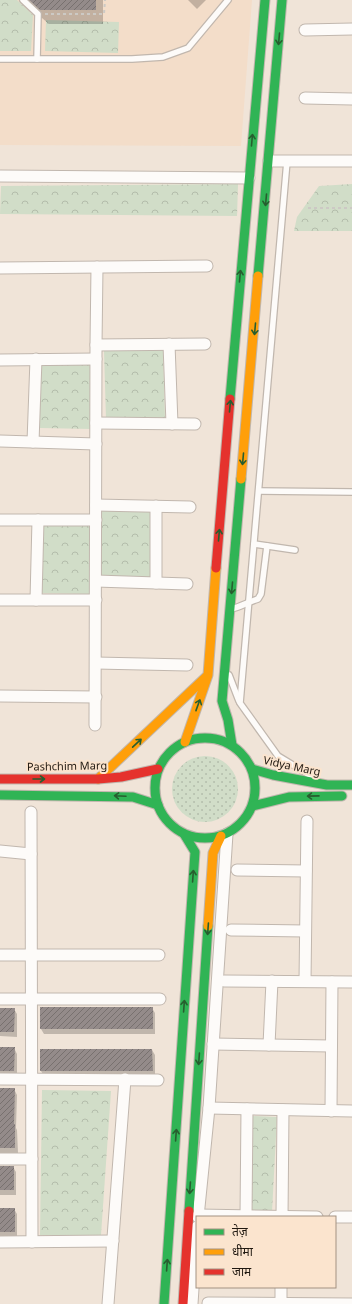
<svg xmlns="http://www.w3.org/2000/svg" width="352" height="1304" font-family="Georgia,'Noto Sans Devanagari',serif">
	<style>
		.built { fill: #f3ddc9 }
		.park { fill: url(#park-crowns) }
		.garden { fill: url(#garden-dots) }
		.shadow { fill: #0003 }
		.building { fill: url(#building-hatch) }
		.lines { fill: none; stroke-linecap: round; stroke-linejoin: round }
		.lane-casing { stroke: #c1b7ae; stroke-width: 8 }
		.street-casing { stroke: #c1b7ae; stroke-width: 13 }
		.fast-casing { stroke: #c1b7ae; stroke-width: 11 }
		.slow-casing { stroke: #c1b7ae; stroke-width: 11 }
		.jam-casing { stroke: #c1b7ae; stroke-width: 11 }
		.path { stroke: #ccc9c4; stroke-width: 2; stroke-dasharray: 3 3; stroke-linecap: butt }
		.lane { stroke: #fdfbf9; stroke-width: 5.5 }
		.street { stroke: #fdfbf9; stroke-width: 11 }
		.fast { stroke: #30b455; stroke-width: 9 }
		.slow { stroke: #ff9f0a; stroke-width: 9 }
		.jam { stroke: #e5322d; stroke-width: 9 }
		.oneway { stroke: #275e2f }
		.labels { text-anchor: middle; stroke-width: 4; stroke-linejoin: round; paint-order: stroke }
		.street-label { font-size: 11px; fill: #201810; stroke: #fbe4ce }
	</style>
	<defs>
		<pattern id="park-crowns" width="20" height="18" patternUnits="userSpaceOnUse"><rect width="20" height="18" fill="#d1ddc8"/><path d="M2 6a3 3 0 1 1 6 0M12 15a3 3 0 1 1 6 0" fill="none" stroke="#b3bdab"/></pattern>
		<pattern id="garden-dots" width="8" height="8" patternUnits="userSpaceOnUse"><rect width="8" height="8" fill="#d1ddc8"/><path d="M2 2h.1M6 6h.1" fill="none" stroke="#b3bdab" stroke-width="1.8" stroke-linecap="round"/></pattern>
		<pattern id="building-hatch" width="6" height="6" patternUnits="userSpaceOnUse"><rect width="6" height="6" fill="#948b8a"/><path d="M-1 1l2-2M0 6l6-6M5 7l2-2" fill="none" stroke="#78716f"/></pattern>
	</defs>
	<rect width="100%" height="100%" fill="#f0e4d8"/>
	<polygon class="built" points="0,0 252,0 241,146 0,145"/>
	<g class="park">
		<polygon points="0,0 17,0 33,15 31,51 0,51"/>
		<polygon points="46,20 119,22 118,53 45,51"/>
		<polygon points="238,184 237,216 0,214 1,186"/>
		<polygon points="352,184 352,231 294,231 297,217 319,186"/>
		<polygon points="163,349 165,418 106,419 104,351"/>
		<polygon points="40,363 91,363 91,429 40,428"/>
		<polygon points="100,510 153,511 152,579 99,578"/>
		<polygon points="41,524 91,525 91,594 40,593"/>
		<polygon points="42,1090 111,1091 101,1235 40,1235"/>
		<polygon points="253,1116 277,1117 272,1212 249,1211"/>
	</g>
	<circle class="garden" cx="205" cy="789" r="33"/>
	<g class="shadow">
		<polygon points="21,0 103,0 103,24 49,24"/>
		<polygon points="188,0 206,0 197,9"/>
		<polygon points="41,1008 152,1008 155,1013 155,1034 44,1034 41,1029"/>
		<polygon points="0,1009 14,1009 17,1014 17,1037 0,1036"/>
		<polygon points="0,1048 14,1048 17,1054 17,1076 0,1076"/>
		<polygon points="152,1050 155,1055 155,1076 44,1076 41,1071"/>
		<polygon points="0,1089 14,1089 17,1095 16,1128 17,1130 18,1153 0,1153"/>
		<polygon points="0,1167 13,1167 16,1172 16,1195 0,1195"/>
		<polygon points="0,1209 14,1209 17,1214 17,1237 0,1237"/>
	</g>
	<g class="building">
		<polygon points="29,0 96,0 96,10 40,10"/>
		<rect x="40" y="1007" width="113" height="22"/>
		<polygon points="0,1008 15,1008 14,1032 0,1032"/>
		<polygon points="0,1047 15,1047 14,1071 0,1071"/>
		<polygon points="40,1049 152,1049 153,1071 40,1071"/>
		<polygon points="0,1088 15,1088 14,1124 15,1124 15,1148 0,1148"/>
		<rect x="0" y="1166" width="14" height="24"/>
		<rect x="0" y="1208" width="15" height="24"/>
	</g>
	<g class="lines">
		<defs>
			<g id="lane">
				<polyline points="23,0 38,14 37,59"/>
				<polyline points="0,59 132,59 163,57 188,48 228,0"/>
				<polyline points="287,161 240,703 278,756 311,776"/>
				<polyline points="259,491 352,492"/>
				<polyline points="254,544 295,550"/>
				<path d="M231,609C240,607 248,602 258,599L261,594L267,546"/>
				<polyline points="229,675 239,701"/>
			</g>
			<g id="street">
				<polyline points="305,30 352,29"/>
				<polyline points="305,98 352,99"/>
				<polyline points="269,161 352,161"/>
				<polyline points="0,176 249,178"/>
				<polyline points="0,268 207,266"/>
				<polyline points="169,344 172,424"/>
				<polyline points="96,345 205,344"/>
				<polyline points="0,360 96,359"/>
				<polyline points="96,423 195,424"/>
				<polyline points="0,441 96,444"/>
				<polyline points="33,442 36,359"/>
				<polyline points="96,505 190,507"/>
				<polyline points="0,520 96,520"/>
				<polyline points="96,581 187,584"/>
				<polyline points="156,583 156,506"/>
				<polyline points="0,600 96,600"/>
				<polyline points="36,600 38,520"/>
				<polyline points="96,663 187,665"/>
				<polyline points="0,696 96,697"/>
				<polyline points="95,725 96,345 97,267"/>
				<polyline points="31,812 32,1242"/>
				<polyline points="0,851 31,854"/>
				<polyline points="237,870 306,871"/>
				<polyline points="231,930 305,931"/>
				<polyline points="0,955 159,955"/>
				<polyline points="224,981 352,982"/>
				<polyline points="305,981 307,821"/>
				<polyline points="0,999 160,999"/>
				<polyline points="213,1044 331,1046"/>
				<polyline points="269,1045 272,981"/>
				<polyline points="0,1079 158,1080"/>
				<polyline points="209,1108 352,1111"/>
				<polyline points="331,1111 332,982"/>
				<polyline points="0,1159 32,1159"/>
				<polyline points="198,1215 317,1217"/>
				<polyline points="246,1216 247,1109"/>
				<polyline points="198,1217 209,1108 227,834"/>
				<polyline points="282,1217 283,1110"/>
				<polyline points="335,1217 352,1217"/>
				<polyline points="0,1242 113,1241"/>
				<polyline points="208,1303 352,1304"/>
				<polyline points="108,1304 125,1079"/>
				<polyline points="192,1304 197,1227"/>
				<polyline points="281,1304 281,1287"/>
			</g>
			<g id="fast">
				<polyline points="258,276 282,0"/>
				<polyline points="230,399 265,0"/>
				<circle cx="205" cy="788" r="50"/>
				<polyline points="232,745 228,720 222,701 241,479"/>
				<polyline points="252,769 273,775 327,785 352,785"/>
				<polyline points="0,795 133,797 158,805"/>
				<polyline points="253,806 289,797 342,796"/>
				<polyline points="189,1211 208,926"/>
				<polyline points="164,1304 195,852 184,834"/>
			</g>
			<g id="slow">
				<polyline points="241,479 258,276"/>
				<polyline points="185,742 208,675 216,568"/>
				<polyline points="98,779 206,677"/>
				<polyline points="208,926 213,853 221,836"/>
			</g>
			<g id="jam">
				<polyline points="216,568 230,399"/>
				<polyline points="0,779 98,779 121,777 158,769"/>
				<polyline points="183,1304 189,1211"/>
			</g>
		</defs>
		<use href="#lane" class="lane-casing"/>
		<use href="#street" class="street-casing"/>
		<use href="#fast" class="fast-casing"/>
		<use href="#slow" class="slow-casing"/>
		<use href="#jam" class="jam-casing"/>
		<g class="path">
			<polyline points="45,14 104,14 105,0"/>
			<polyline points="308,208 352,208"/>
		</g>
		<use href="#lane" class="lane"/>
		<use href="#street" class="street"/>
		<use href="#fast" class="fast"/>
		<use href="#slow" class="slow"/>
		<use href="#jam" class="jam"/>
	</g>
	<defs><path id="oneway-shaft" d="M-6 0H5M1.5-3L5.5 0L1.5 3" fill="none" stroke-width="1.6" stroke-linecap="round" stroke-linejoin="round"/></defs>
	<g class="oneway">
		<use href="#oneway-shaft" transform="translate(279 39) rotate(95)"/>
		<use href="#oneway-shaft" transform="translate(252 140) rotate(-85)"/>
		<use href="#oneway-shaft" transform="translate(266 200) rotate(95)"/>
		<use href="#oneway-shaft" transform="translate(240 276) rotate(-85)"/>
		<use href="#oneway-shaft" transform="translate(255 329) rotate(95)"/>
		<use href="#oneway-shaft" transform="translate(230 406) rotate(-85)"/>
		<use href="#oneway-shaft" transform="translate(243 459) rotate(95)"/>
		<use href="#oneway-shaft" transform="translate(219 535) rotate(-85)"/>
		<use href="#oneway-shaft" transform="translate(232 588) rotate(95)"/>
		<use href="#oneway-shaft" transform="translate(198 705) rotate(-70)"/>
		<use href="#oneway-shaft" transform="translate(137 743) rotate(-43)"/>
		<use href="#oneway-shaft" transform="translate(39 779)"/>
		<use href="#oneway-shaft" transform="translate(120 796) rotate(-177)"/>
		<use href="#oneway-shaft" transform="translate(313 796) rotate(179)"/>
		<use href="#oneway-shaft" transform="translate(193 876) rotate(-86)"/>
		<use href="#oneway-shaft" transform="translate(208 929) rotate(94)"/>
		<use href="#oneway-shaft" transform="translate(184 1006) rotate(-86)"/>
		<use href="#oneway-shaft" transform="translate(199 1059) rotate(94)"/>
		<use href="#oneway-shaft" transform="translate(176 1135) rotate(-86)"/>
		<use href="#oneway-shaft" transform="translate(190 1188) rotate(94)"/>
		<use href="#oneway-shaft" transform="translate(167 1265) rotate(-86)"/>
	</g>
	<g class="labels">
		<g class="street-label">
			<text transform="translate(67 766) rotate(-1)" y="4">Pashchim Marg</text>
			<text transform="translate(292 766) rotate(12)" y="4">Vidya Marg</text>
		</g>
	</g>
	<rect x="196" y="1216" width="140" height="72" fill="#fbe4ce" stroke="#a39282"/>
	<rect x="204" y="1229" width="20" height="6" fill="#30b455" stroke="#a39282"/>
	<text x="232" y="1236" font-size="12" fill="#201810">तेज़</text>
	<rect x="204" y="1249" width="20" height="6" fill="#ff9f0a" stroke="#a39282"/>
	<text x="232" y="1256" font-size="12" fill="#201810">धीमा</text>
	<rect x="204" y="1269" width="20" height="6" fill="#e5322d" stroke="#a39282"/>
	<text x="232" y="1276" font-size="12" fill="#201810">जाम</text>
</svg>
